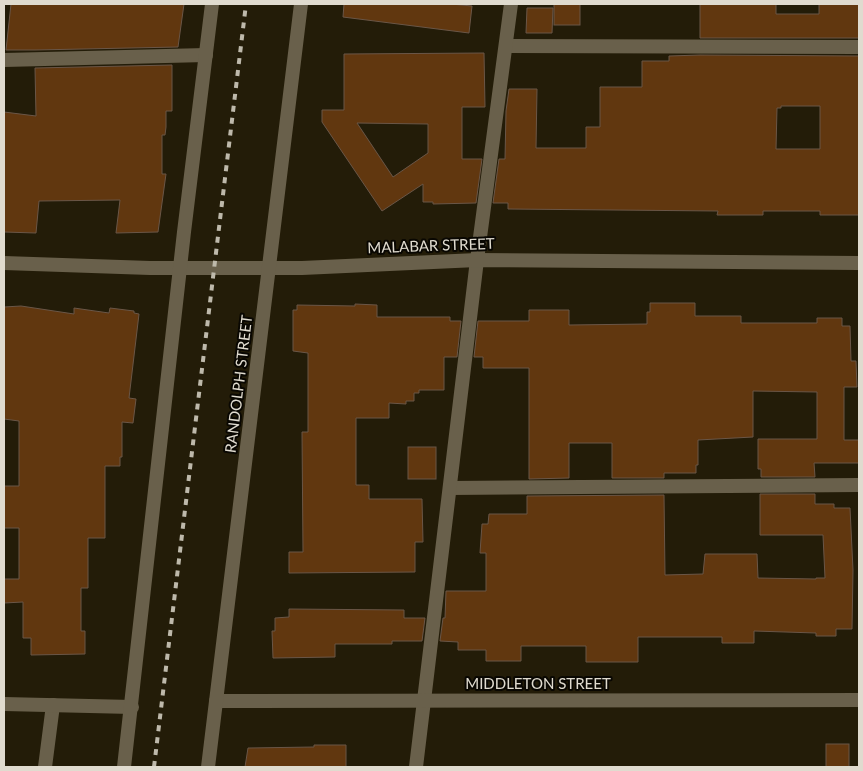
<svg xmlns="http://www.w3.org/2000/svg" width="863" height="771" font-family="Lato,sans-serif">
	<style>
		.building { fill: #61370f; stroke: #6a5647; fill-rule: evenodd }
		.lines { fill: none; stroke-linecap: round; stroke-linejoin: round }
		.service { stroke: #69604b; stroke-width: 14 }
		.minor { stroke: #69604b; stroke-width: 14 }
		.tertiary { stroke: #69604b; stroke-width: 14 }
		.rail { stroke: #beb9ab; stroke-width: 4; stroke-dasharray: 6 6; stroke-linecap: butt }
		.labels { text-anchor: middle; stroke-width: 4; stroke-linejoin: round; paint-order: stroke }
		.street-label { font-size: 15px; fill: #e0dbcf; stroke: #090702 }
	</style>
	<rect width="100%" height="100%" fill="#231c08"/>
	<g class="building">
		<polygon points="11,4 184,4 178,47 35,50 6,50"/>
		<polygon points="344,4 451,4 472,6 469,33 343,17"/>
		<rect x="554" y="4" width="26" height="21"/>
		<polygon points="700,4 776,4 776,14 819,14 819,4 859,4 859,38 700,38"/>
		<polygon points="527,8 553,8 552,33 526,33"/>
		<path d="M484,53L485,107H462V159H482L476,203L433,204V202H423V184L382,211L322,122V110H344V54ZM357,123L428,124V153L393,177Z"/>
		<path d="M700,55L859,56V215H820V211H763V215H717L718,211L508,209V203H493L499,159H505L506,111L509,89H537L536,148H586V127H600V87H642V61H669V56ZM781,106H820V149H776L777,108H781Z"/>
		<polygon points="172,65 172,111 166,111 166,127 165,135 162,135 162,174 166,174 158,232 116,233 120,200 39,201 36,233 4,232 4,112 36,116 35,68"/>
		<polygon points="650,303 695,303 695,316 741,316 741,323 817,323 817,318 842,318 842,326 850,326 851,361 856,361 857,387 844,387 844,440 859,440 859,463 814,463 815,477 761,477 761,469 758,469 758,439 817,439 817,392 753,391 753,437 698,440 698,465 696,465 696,473 664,473 664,478 612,478 612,443 569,443 569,478 529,479 529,368 483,368 483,357 474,357 478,321 529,321 529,310 569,310 569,325 647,324 647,312 650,312"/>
		<polygon points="355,304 377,305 377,317 450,317 450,321 461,321 457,357 444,357 444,390 419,390 419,393 414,393 414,401 406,401 406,404 389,403 389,418 356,418 356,485 369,485 369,499 422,499 423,542 415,542 415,572 289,573 289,552 303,552 302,432 308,432 308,353 293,351 293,310 297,310 297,305 355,306"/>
		<polygon points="21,306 74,314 74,308 109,313 110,308 134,311 134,313 139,314 129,398 136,399 133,423 122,422 122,457 120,457 120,466 105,466 105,538 88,538 88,588 81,588 81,631 85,631 85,654 31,655 31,638 23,638 23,602 4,603 4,579 19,579 19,528 4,528 4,486 19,486 19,421 4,419 4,307"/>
		<rect x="408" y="447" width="28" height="32"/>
		<polygon points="760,494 815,494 815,504 834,504 834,508 850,508 853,570 852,629 836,629 836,636 816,636 816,633 754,631 754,643 722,643 722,637 638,637 638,662 586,662 586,646 521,646 521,661 486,661 486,650 458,650 458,642 440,641 443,618 445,618 446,591 486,591 486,553 480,553 482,524 488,524 489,514 527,514 527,496 664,495 665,575 703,574 705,554 757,554 758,578 816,579 816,578 825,578 823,535 760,535"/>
		<polygon points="289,609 404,610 404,618 425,618 422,641 392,641 392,644 335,644 335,657 273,658 272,631 275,631 275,618 289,617"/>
		<rect x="826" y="744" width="23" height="23"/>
		<polygon points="314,745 346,745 346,767 245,767 248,748 314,747"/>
	</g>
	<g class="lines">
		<g class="service">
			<polyline points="506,46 859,47"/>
			<polyline points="4,60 206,55"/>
			<polyline points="450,488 859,485"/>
			<polyline points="45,767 53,705"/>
			<polyline points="416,767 477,260 511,4"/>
		</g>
		<g class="minor">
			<polyline points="4,263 150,268 302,268 477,260 859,263"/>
			<polyline points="216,701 859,700"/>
			<polyline points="4,704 132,707"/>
		</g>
		<g class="tertiary">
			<polyline points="124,767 184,232 212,4"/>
			<polyline points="208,767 301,4"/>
		</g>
		<polyline class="rail" points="154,767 246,4"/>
	</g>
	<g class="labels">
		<g class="street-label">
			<text transform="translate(431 246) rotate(-2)" y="5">MALABAR STREET</text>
			<text transform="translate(239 384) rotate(-83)" y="5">RANDOLPH STREET</text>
			<text x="538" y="689">MIDDLETON STREET</text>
		</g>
	</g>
	<rect width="863" height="771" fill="none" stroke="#e0dbcf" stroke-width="10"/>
</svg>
